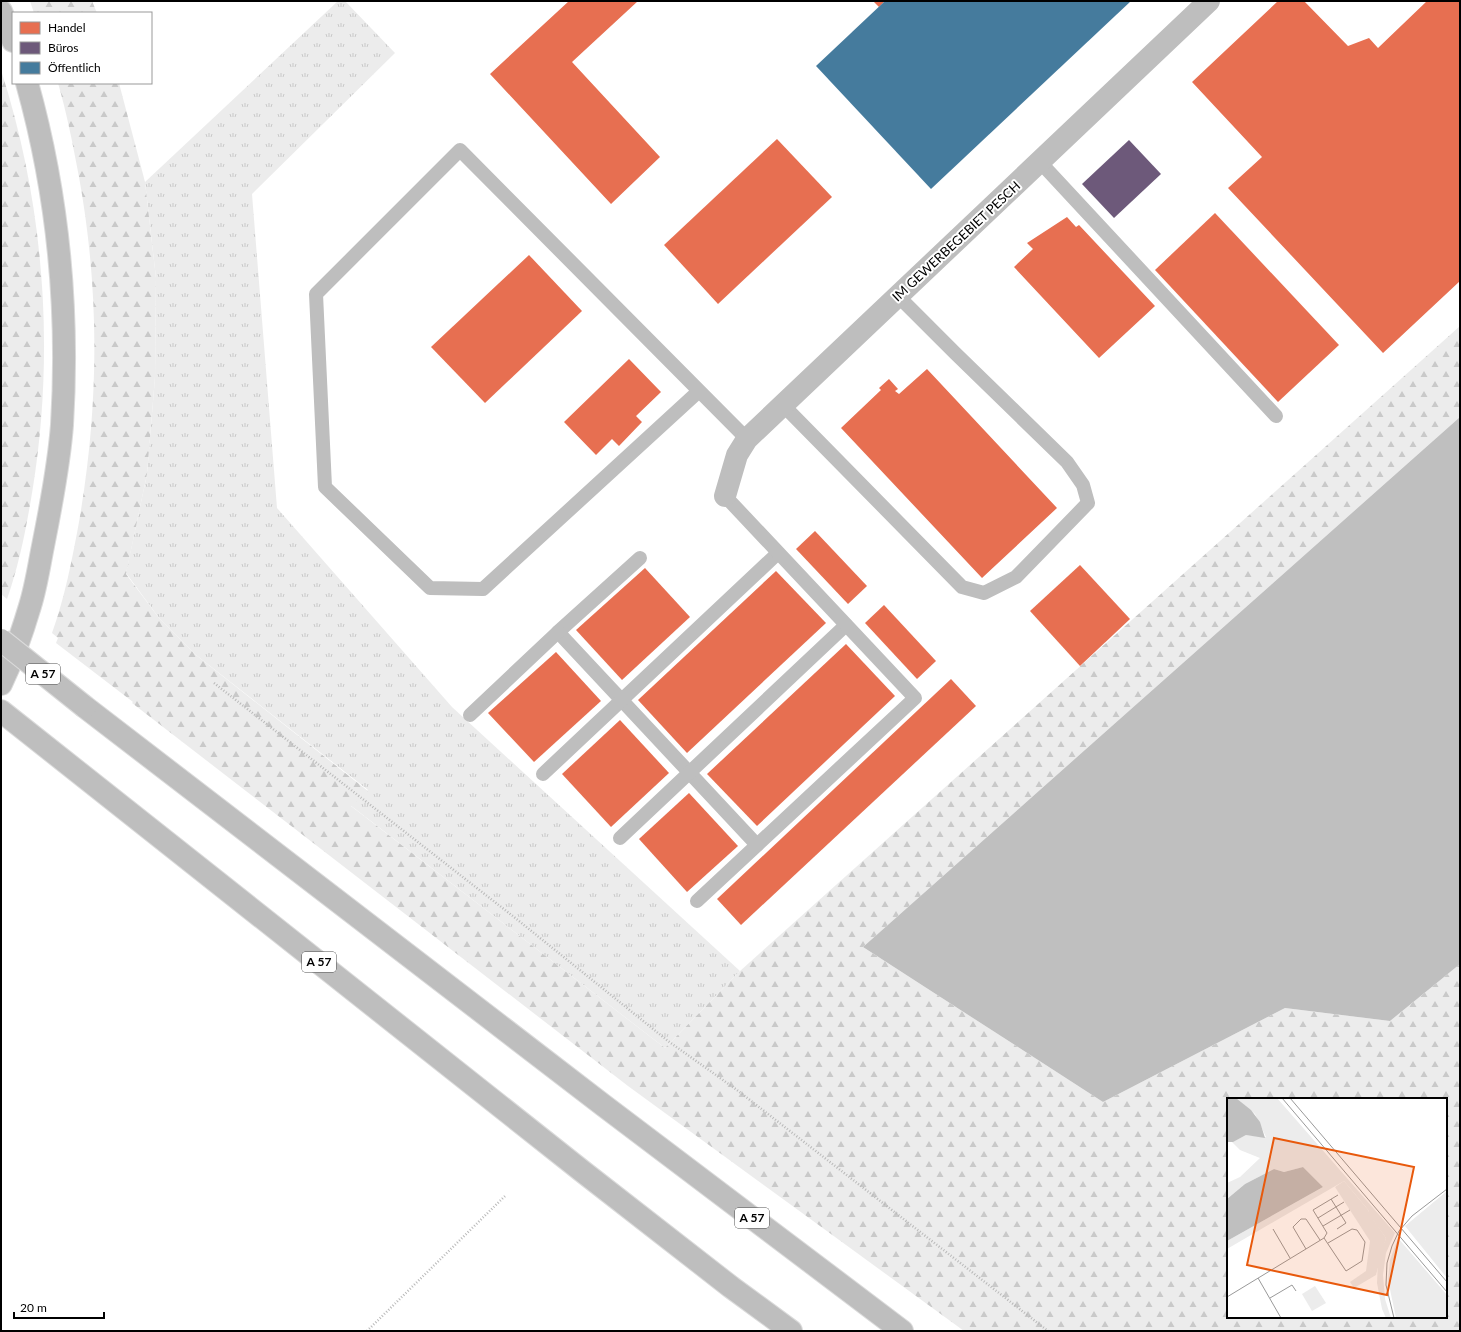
<svg xmlns="http://www.w3.org/2000/svg" width="1461" height="1332" font-family="Lato,sans-serif">
	<style>
		.grass { fill: url(#grass-tufts) }
		.forest { fill: url(#forest-firs); fill-rule: evenodd }
		.water { fill: #bfbfbf }
		.shops { fill: #e76f51 }
		.offices { fill: #6d597a }
		.public { fill: #457b9d }
		.lines { fill: none; stroke-linecap: round; stroke-linejoin: round }
		.trunk-casing { stroke: #dbdbdb; stroke-width: 24 }
		.motorway-casing { stroke: #dbdbdb; stroke-width: 24 }
		.path { stroke: #b9b9b9; stroke-width: 2.5; stroke-dasharray: 1 2; stroke-linecap: butt }
		.service { stroke: #bebebe; stroke-width: 14 }
		.minor { stroke: #bebebe; stroke-width: 22 }
		.trunk { stroke: #bebebe; stroke-width: 22 }
		.motorway { stroke: #bebebe; stroke-width: 22 }
		.motorway-bridge-casing { stroke: #dbdbdb; stroke-width: 24; stroke-linecap: butt }
		.motorway-bridge { stroke: #bebebe; stroke-width: 22 }
		.labels { text-anchor: middle; stroke-width: 4; stroke-linejoin: round; paint-order: stroke }
		.shield { fill: #fff; stroke: #4c4c4c; stroke-width: 1 }
		.shield-label { font-size: 12px; font-weight: bold; fill: #000 }
		.street-label { font-size: 13px; fill: #000; stroke: #fff }
		.inset-road { fill: none; stroke: #999; stroke-width: 1 }
		.view { fill: #e8590c; fill-opacity: 0.15; stroke: #e8590c; stroke-width: 2 }
		.inset-edge { fill: none; stroke: #000; stroke-width: 2 }
	</style>
	<defs>
		<pattern id="grass-tufts" width="24" height="20" patternUnits="userSpaceOnUse"><rect width="24" height="20" fill="#ececec"/><path d="M3 7l-1-3M5 7V3M7 7l1-3M15 17l-1-3M17 17v-4M19 17l1-3" fill="none" stroke="#c9c9c9"/></pattern>
		<pattern id="forest-firs" width="22" height="20" patternUnits="userSpaceOnUse"><rect width="22" height="20" fill="#ececec"/><path d="M5 1l3.5 6h-7zM16 11l3.5 6h-7z" fill="#c9c9c9"/></pattern>
	</defs>
	<rect width="100%" height="100%" fill="#fff"/>
	<polygon class="grass" points="338,1 345,1 395,53 252,194 277,508 452,707 740,971 665,1048 350,805 368,790 196,655 159,618 126,573 147,474 155,377 156,278 145,182"/>
	<g class="forest">
		<polygon points="30,1 92,1 97,13 34,13"/>
		<path d="M1,70C44,204 55,348 33,487C27,524 20,562 7,599L1,594Z"/>
		<path d="M58,83H119L145,182L156,278L155,377L147,474L126,574L159,618L196,655L368,791L351,806L665,1048L740,971L1460,326V417L863,947L1103,1102L1285,1008L1390,1021L1460,964V1331H964L628,1086L132,703L133,702L56,643L58,638L52,633C65,597 72,560 79,522C99,406 100,293 79,177C73,145 67,114 58,83ZM1228,1099H1446V1317H1228Z"/>
	</g>
	<polygon class="water" points="1460,417 1460,964 1390,1021 1285,1008 1103,1102 863,947"/>
	<g class="shops">
		<polygon points="569,1 638,1 572,62 660,157 611,204 490,74"/>
		<polygon points="873,1 885,1 879,7"/>
		<polygon points="1278,1 1304,1 1348,46 1369,38 1378,48 1427,1 1460,1 1460,281 1383,353 1228,188 1262,157 1192,82"/>
		<polygon points="777,139 832,197 718,304 664,245"/>
		<polygon points="1215,213 1339,345 1278,402 1155,270"/>
		<polygon points="1067,217 1076,227 1079,225 1155,306 1099,358 1014,267 1033,249 1027,243"/>
		<polygon points="529,255 582,311 485,403 431,347"/>
		<polygon points="629,359 661,392 636,416 642,422 619,446 612,439 596,455 564,422"/>
		<polygon points="927,369 1057,508 982,578 841,428 881,390 879,388 889,379 898,389 895,391 899,394"/>
		<polygon points="815,531 867,586 848,604 796,549"/>
		<polygon points="1080,565 1130,619 1080,666 1030,611"/>
		<polygon points="645,568 690,617 622,680 576,630"/>
		<polygon points="776,571 826,623 687,753 638,700"/>
		<polygon points="884,605 936,661 917,679 865,623"/>
		<polygon points="846,644 895,696 757,826 707,774"/>
		<polygon points="556,652 601,701 534,762 488,713"/>
		<polygon points="951,679 976,706 741,925 717,899"/>
		<polygon points="620,720 669,773 611,827 562,774"/>
		<polygon points="689,793 738,846 687,892 639,839"/>
	</g>
	<polygon class="offices" points="1129,140 1161,174 1114,218 1082,184"/>
	<polygon class="public" points="885,1 1131,1 931,189 816,66"/>
	<g class="lines">
		<defs>
			<g id="trunk">
				<polyline points="1,11 13,41"/>
				<path d="M1,684C13,659 22,633 30,606C36,587 39,566 43,546C51,506 59,465 62,425C69,310 58,194 27,83"/>
			</g>
			<g id="motorway">
				<polyline points="85,707 603,1105 902,1331"/>
				<polyline points="1,711 582,1171 731,1287 791,1331"/>
			</g>
		</defs>
		<use href="#trunk" class="trunk-casing"/>
		<use href="#motorway" class="motorway-casing"/>
		<g class="path">
			<polyline points="214,683 514,917 668,1041 737,1090 1048,1331"/>
			<polyline points="367,1331 505,1196"/>
		</g>
		<g class="service">
			<polyline points="1040,162 1276,416"/>
			<polyline points="699,391 483,589 430,588 325,487 316,294 460,150 747,439"/>
			<polyline points="783,405 962,587 984,593 1016,577 1088,503 1083,485 1067,462 955,353 898,296"/>
			<polyline points="640,558 558,632 757,845"/>
			<polyline points="470,715 558,632"/>
			<polyline points="543,774 778,553"/>
			<polyline points="620,838 846,625"/>
			<polyline points="697,901 915,698 725,496"/>
		</g>
		<polyline class="minor" points="725,496 737,455 747,439 1209,1"/>
		<use href="#trunk" class="trunk"/>
		<use href="#motorway" class="motorway"/>
		<defs>
			<polyline id="motorway-bridge" points="1,640 85,707"/>
		</defs>
		<use href="#motorway-bridge" class="motorway-bridge-casing"/>
		<use href="#motorway-bridge" class="motorway-bridge"/>
	</g>
	<g class="labels">
		<g class="shield">
			<rect x="26" y="664" width="34" height="20" rx="3"/>
			<rect x="302" y="952" width="34" height="20" rx="3"/>
			<rect x="735" y="1208" width="34" height="20" rx="3"/>
		</g>
		<g class="shield-label">
			<text x="43" y="678">A 57</text>
			<text x="319" y="966">A 57</text>
			<text x="752" y="1222">A 57</text>
		</g>
		<g class="street-label">
			<text transform="translate(956 241) rotate(-43)" y="5">IM GEWERBEGEBIET PESCH</text>
		</g>
	</g>
	<g transform="translate(1227 1098)">
		<rect width="220" height="220" fill="#fff"/>
		<path d="M117,83L142,113L141,114L159,140L149,177L127,190L123,184L139,173L143,143L108,89ZM88,188L99,205L85,213L75,196Z" fill="#ececec"/>
		<path d="M9,0H50L168,135L159,155L156,177L158,201L164,220H159L155,211L150,185L151,163L159,140L140,114L142,113L117,83L0,151V143L96,89L76,69L57,74L47,71L18,86L0,101V85L13,79L33,60L13,52L5,44L19,37L39,39L28,16ZM220,93V180L178,128ZM171,140L220,197V220H169L161,182L163,162Z" fill="#ececec"/>
		<path d="M0,0H9L24,12L33,24L38,40L19,37L6,44H0ZM76,69L96,89L0,143V101L18,86L47,71L57,74Z" fill="#bfbfbf"/>
		<path class="inset-road" d="M55,0L220,194M63,0L220,184M104,101L119,125L110,131M91,120L117,104M96,128L123,112M46,131L63,160M97,140L119,173L135,163L138,144L130,132L125,131L101,145M79,151L66,129L74,121H79L93,142M31,180L54,220M0,199L97,140L100,135L86,112L111,97M43,200L65,187L69,193M167,220L159,187L160,165L165,148L172,133L185,118L220,91"/>
		<path class="view" d="M47,40L187,69L160,197L20,167Z"/>
		<rect width="220" height="220" class="inset-edge"/>
	</g>
	<rect width="1461" height="1332" fill="none" stroke="#000000" stroke-width="4"/>
	<rect x="12" y="12" width="140" height="72" fill="#ffffff" stroke="#999999"/>
	<rect x="20" y="22" width="20" height="12" fill="#e76f51" stroke="#999999"/>
	<text x="48" y="32" font-size="12" fill="#000000">Handel</text>
	<rect x="20" y="42" width="20" height="12" fill="#6d597a" stroke="#999999"/>
	<text x="48" y="52" font-size="12" fill="#000000">Büros</text>
	<rect x="20" y="62" width="20" height="12" fill="#457b9d" stroke="#999999"/>
	<text x="48" y="72" font-size="12" fill="#000000">Öffentlich</text>
	<path d="M14 1312v6h90v-6" fill="none" stroke="#000000" stroke-width="2"/>
	<text x="20" y="1312" font-size="12" fill="#000000" stroke="#ffffff" stroke-width="3" paint-order="stroke">20 m</text>
</svg>
